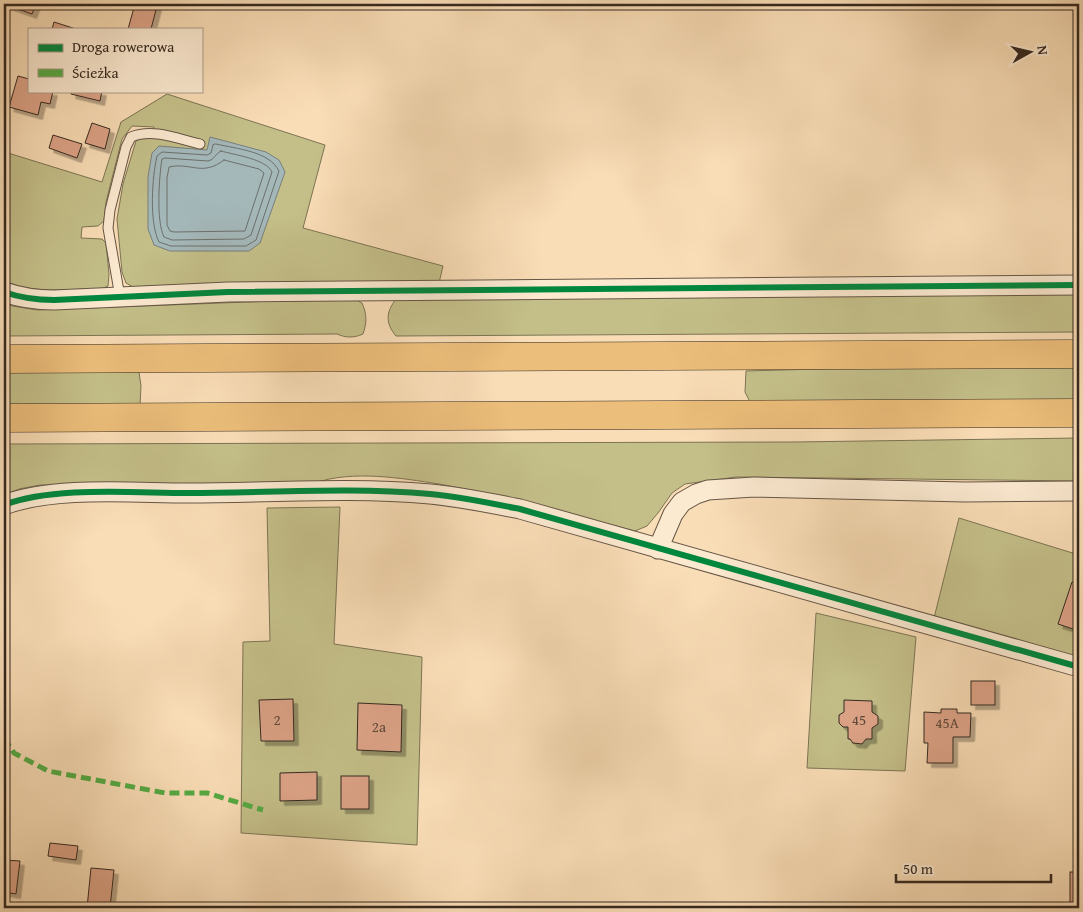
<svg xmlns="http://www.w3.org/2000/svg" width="1083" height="912" font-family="'Gentium Book Plus',serif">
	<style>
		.green { fill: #c4bf89; stroke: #7c7454 }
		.water { fill: #a4b8ba; stroke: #787f7c }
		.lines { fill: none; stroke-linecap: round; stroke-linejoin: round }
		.shore { stroke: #6c706d; stroke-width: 1 }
		.building { fill: #dda387; stroke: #352920; filter: url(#shadow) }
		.lane-casing { stroke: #665646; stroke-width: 11 }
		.street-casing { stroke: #665646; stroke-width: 21 }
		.highway-casing { stroke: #352920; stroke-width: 29 }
		.lane { stroke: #fbe9d0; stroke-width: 9 }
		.street { stroke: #fbe9d0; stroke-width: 19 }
		.highway { stroke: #ecbe7b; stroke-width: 28 }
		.quiet { stroke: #54ab43; stroke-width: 5; stroke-dasharray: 10 5; stroke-linecap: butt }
		.cycleway-casing { stroke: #fbe9d0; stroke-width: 9 }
		.cycleway { stroke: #00873e; stroke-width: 6 }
		.labels { text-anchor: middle; stroke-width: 4; stroke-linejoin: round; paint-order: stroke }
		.number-label { font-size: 15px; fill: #5f483a }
	</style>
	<defs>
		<filter id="shadow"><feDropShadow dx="4.5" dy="4.5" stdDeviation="0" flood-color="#0004"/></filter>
	</defs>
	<rect width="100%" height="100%" fill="#f9ddb6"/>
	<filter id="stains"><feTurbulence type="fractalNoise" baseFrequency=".004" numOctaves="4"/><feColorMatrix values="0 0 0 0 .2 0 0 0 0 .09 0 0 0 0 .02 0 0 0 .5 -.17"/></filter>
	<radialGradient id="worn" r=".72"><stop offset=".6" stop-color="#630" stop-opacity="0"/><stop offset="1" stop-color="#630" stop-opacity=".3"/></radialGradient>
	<g class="green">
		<path d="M167,94L325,145L303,228L443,266L439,283L133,287L126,283L122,272L117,219L123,184L136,141L143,137H152L154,127L132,126L122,139L106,202L104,221L98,226L82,227L81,238L102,239L106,243L109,274L108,286L101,289H92C65,289 29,294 4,280V145L8,153L102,182L121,122Z"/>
		<path d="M1079,292V332L396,336C385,323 386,312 396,299Z"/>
		<path d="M353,298L362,303C367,314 367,323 363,334C354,338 346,338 337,334L4,336V303L7,305L37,310Z"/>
		<polygon points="1079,366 1079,401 750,402 745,392 746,371 891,367"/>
		<polygon points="4,372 139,372 141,386 140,405 4,406"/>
		<path d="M1079,438V481L736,477L685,484L672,493L658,513L647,526L635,531C570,514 505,496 439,484C401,478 352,470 315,483L40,485L19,489L4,495V444L793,442Z"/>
		<polygon points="340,507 334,644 422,657 417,845 241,833 243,642 270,641 267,508"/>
		<polygon points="959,518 1079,555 1079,661 934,618"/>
		<polygon points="816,613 916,637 905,771 807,768"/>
	</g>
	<polygon class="water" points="210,137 266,152 279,160 285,172 260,243 249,251 170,251 154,245 148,229 148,177 152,153 159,146 207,150"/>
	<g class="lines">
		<g class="shore">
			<path d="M216,144C237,149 269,151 279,171L256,240L246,246H171L159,242C149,222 152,178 157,156L162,152L207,155L211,153L213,145Z"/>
			<path d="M221,151C235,155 266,159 272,172L251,235L244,239L172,240L164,237C156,221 159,177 162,159L165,158L208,161C214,160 216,153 221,151Z"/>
			<path d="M224,160L259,169L264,173L245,231L174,232L170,231L167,225V178L169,167C191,162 202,177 224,160Z"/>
		</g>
	</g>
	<g class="building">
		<polygon points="4,4 36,4 32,14"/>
		<polygon points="135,4 150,4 157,6 151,29 128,29"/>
		<polygon points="54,22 76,29 52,29"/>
		<polygon points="18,76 29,79 29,91 53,91 50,104 41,102 38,115 9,107"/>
		<polygon points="72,91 102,91 100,101 71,94"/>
		<polygon points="92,123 110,129 105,149 85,143"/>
		<polygon points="53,135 82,144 77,158 49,148"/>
		<polygon points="1072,582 1079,585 1079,631 1058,624"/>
		<rect x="971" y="681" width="24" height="24"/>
		<polygon points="293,699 294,741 261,741 259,700"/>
		<polygon points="844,700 872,701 872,712 878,716 878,724 872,728 872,739 866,739 862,744 853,743 850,739 848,739 848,727 843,727 839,723 839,715 844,712"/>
		<polygon points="358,703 402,705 401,752 357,750"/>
		<polygon points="941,709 957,709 957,713 971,713 970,737 953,737 953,763 927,763 928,743 924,743 924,712 941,713"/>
		<polygon points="317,772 317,800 280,801 280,773"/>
		<rect x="341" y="776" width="28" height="33"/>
		<polygon points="50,843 78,846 76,860 48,856"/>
		<polygon points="4,860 20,861 16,894 4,892"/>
		<polygon points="91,868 114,870 110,908 87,908"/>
		<rect x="1070" y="872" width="9" height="31"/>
	</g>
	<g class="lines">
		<defs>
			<path id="lane" d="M120,297L108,228L110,210L126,147L131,137C153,128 178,139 200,144"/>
			<g id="street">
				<path d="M4,292C21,298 36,300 54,300L228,292L1079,285"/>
				<path d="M4,505C54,486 133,493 188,493C268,493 350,487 430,494C461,497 490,503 520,509L1079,667"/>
				<polyline points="658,549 673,514 682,502 696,494 708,490 754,487 965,492 1079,491"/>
			</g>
			<g id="highway">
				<polyline points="4,359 1079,354"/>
				<polyline points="4,418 1079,413"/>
			</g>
		</defs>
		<use href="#lane" class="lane-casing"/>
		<use href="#street" class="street-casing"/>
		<use href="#highway" class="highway-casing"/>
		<use href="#lane" class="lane"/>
		<use href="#street" class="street"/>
		<use href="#highway" class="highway"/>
		<polyline class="quiet" points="4,738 14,753 48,771 165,793 207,793 263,810"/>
		<defs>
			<g id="cycleway">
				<path d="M4,292C21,298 36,300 54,300L228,292L1079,285"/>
				<path d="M4,505C54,486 133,493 188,493C268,493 350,487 430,494C461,497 490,503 520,509L1079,667"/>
			</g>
		</defs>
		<use href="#cycleway" class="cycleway-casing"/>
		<use href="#cycleway" class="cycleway"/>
	</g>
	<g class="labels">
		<g class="number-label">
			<text x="277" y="725">2</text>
			<text x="859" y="725">45</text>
			<text x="947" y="728">45A</text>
			<text x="379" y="732">2a</text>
		</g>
	</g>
	<rect width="1083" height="912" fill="none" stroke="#f9ddb6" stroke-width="20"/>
	<rect x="5" y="5" width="1073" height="902" fill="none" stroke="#352920" stroke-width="2.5"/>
	<rect x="10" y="10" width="1063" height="892" fill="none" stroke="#352920"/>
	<rect x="28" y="28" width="175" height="65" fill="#fbe9d0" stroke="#ac9c8a"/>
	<rect x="38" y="44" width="25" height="8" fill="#00873e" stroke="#ac9c8a"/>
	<text x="72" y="52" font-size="15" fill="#352920">Droga rowerowa</text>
	<rect x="38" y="69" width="25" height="8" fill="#54ab43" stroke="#ac9c8a"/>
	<text x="72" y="78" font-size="15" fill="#352920">Ścieżka</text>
	<g transform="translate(1030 52) rotate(82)" stroke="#fbe9d0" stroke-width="4" paint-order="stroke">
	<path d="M0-4L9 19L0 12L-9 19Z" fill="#352920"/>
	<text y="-8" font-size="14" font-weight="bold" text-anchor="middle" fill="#352920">N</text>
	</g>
	<path d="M896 874v8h155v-8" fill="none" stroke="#352920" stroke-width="2.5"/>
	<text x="903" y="874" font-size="15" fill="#352920" stroke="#fbe9d0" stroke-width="4" paint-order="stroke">50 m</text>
	<rect width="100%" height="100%" filter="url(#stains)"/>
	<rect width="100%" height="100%" fill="url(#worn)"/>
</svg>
